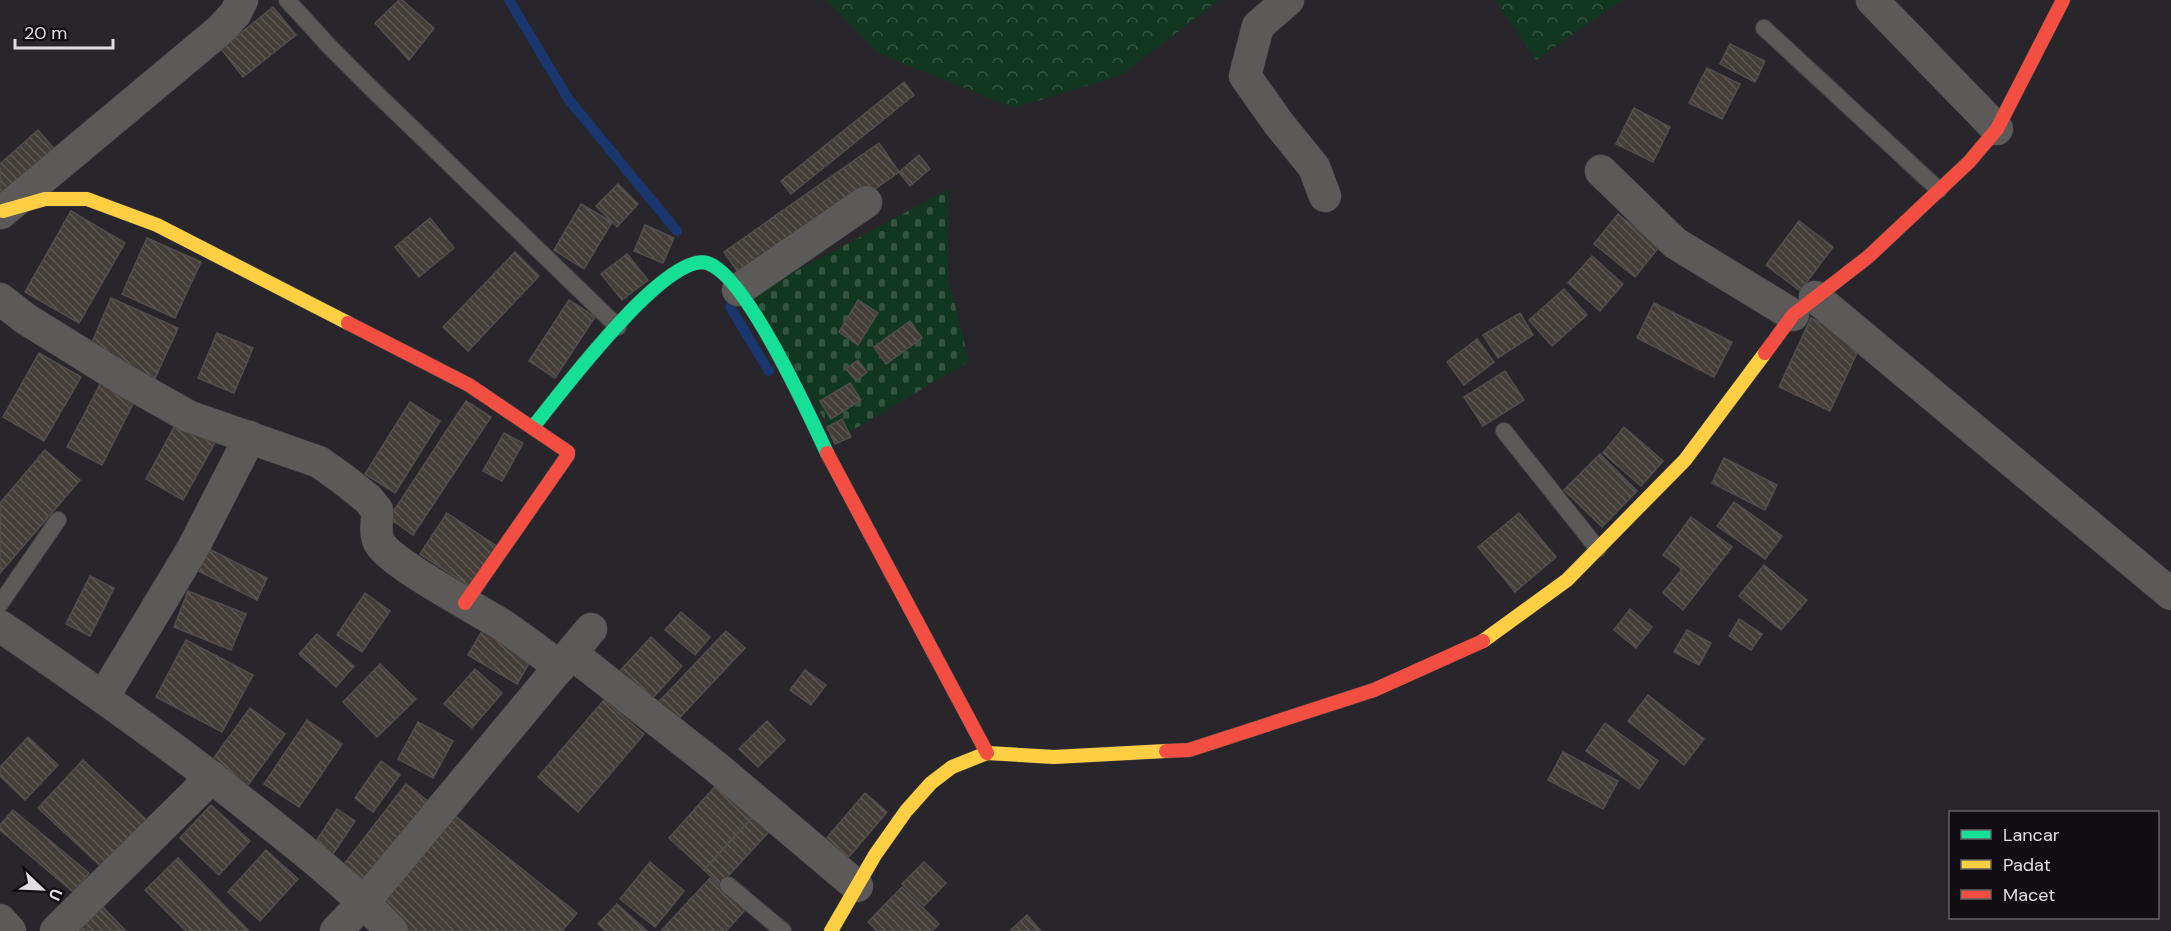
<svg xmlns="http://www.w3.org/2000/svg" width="2171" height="931" font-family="'DM Sans',sans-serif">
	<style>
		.forest { fill: url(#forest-crowns) }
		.cemetery { fill: url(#cemetery-stones) }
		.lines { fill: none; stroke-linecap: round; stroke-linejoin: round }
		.stream { stroke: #19366f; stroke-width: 10 }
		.building { fill: url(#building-back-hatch); stroke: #504e4e; stroke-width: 1.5 }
		.lane-casing { stroke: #424144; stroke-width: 18 }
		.street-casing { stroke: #424144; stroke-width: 33 }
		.fast-casing { stroke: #424144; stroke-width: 15 }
		.slow-casing { stroke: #424144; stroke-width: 15 }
		.jam-casing { stroke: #424144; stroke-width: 15 }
		.lane { stroke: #5b5a59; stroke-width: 16 }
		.street { stroke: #5b5a59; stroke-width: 32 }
		.fast { stroke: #16e098; stroke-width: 14 }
		.slow { stroke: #ffcf43; stroke-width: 14 }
		.jam { stroke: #f24e42; stroke-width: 14 }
	</style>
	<defs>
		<pattern id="forest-crowns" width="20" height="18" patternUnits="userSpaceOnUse" patternTransform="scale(1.5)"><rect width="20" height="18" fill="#123720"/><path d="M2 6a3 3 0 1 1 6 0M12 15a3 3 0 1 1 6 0" fill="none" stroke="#345440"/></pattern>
		<pattern id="cemetery-stones" width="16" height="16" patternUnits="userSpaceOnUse" patternTransform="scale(1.5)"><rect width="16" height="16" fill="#123720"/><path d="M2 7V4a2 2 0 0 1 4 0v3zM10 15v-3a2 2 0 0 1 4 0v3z" fill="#345440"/></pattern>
		<pattern id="building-back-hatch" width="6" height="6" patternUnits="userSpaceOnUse" patternTransform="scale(1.5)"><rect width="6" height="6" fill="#433e38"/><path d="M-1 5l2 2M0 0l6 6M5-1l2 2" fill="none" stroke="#5e5955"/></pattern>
	</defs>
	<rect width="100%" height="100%" fill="#28262b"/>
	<g class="forest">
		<polygon points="827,0 1219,0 1121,75 1014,108 878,53"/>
		<polygon points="1495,0 1622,0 1536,60"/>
	</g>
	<polygon class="cemetery" points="949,189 948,277 969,361 836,440 752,295"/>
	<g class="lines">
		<g class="stream">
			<polyline points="509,0 569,100 677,231"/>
			<polyline points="730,307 769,371"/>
		</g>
	</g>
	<g class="building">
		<polygon points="399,0 402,0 434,28 409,60 375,23"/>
		<polygon points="273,7 296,35 243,77 221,49"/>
		<polygon points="1730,44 1765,61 1755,82 1720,64"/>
		<polygon points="1707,68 1740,84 1722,119 1689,103"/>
		<polygon points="904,82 914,95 791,194 781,181"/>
		<polygon points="1634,108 1670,127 1653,162 1616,144"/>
		<polygon points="38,130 57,152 0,198 0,164"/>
		<polygon points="879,143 899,172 744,281 724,252"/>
		<polygon points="919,155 930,169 910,186 899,172"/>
		<polygon points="618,184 638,204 617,227 596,206"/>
		<polygon points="581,204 612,222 584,269 554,250"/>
		<polygon points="71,211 125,243 79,323 25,292"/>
		<polygon points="1618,214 1659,247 1635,277 1594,244"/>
		<polygon points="430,218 454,248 419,277 395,247"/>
		<polygon points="1799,221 1833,247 1800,291 1766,265"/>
		<polygon points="645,225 674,238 663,263 634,251"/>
		<polygon points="147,238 201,262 175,318 122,294"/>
		<polygon points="515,252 539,276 468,351 443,327"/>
		<polygon points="627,254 648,280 622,300 601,274"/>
		<polygon points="1592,256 1623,284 1600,311 1568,283"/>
		<polygon points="1564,289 1587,315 1552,346 1529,320"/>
		<polygon points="111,298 178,328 155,378 89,349"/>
		<polygon points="569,300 595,317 555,378 529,361"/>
		<polygon points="858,300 878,313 858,345 839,332"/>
		<polygon points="1654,303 1732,342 1714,377 1637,338"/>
		<polygon points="1520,313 1533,335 1498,358 1483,335"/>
		<polygon points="1811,318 1862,342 1830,411 1779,387"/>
		<polygon points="910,321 922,338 886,364 874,347"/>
		<polygon points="217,333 253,348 234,393 198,378"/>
		<polygon points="1477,339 1494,362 1464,385 1447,362"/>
		<polygon points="39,353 81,377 44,441 3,417"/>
		<polygon points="858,360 867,372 856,381 846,369"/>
		<polygon points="1505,371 1524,400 1483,426 1464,397"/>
		<polygon points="104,377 138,394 102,465 67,447"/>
		<polygon points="850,383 861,400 831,419 820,401"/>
		<polygon points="466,401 491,417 413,535 389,518"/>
		<polygon points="410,402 440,421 395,493 365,474"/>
		<polygon points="842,419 851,437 835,444 827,427"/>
		<polygon points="178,420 216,441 183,500 146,479"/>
		<polygon points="1624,427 1663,461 1641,486 1603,453"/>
		<polygon points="504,433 523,443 502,481 483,471"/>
		<polygon points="45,450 80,480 0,573 0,503"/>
		<polygon points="1600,454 1637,491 1602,527 1564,490"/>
		<polygon points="1724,458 1777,485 1765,510 1712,483"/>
		<polygon points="1734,502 1782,536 1765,559 1717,526"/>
		<polygon points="447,513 498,547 472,588 420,554"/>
		<polygon points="1519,513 1556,557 1515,592 1478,547"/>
		<polygon points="1691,517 1732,547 1683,610 1663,593 1682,569 1663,555"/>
		<polygon points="205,547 267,578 257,600 194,569"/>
		<polygon points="1764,565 1807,600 1781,630 1739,596"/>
		<polygon points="90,576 114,588 90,636 66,624"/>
		<polygon points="188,591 246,614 231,650 174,627"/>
		<polygon points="365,593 390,611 362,652 337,635"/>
		<polygon points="1630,609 1652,627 1636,648 1614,630"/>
		<polygon points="681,612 710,637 695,655 665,630"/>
		<polygon points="1739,619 1762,634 1751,650 1729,636"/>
		<polygon points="485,626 534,655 517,684 468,655"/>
		<polygon points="1687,630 1711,643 1699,665 1674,652"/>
		<polygon points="726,631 745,648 670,728 651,710"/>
		<polygon points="317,634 354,666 336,687 299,654"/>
		<polygon points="651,637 682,666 650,701 619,672"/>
		<polygon points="186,640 253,675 222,732 156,697"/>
		<polygon points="380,664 416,699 377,737 343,702"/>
		<polygon points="475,669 502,693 472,728 444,704"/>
		<polygon points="805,670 826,685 811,705 790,690"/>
		<polygon points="1648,695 1704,739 1684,765 1628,721"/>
		<polygon points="604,700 644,734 578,812 538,777"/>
		<polygon points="250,708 285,734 245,789 210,763"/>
		<polygon points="307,720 342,744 299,807 264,784"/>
		<polygon points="767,721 785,740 758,767 739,749"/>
		<polygon points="418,722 453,741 433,778 398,759"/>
		<polygon points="1605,723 1658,761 1639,789 1586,751"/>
		<polygon points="28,737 58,765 25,800 0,776 0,767"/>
		<polygon points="1563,752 1618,781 1603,809 1548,780"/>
		<polygon points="83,760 152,825 108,873 38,808"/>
		<polygon points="381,761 400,775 373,812 355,798"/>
		<polygon points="719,782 754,815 704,870 669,838"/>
		<polygon points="406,784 434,806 372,886 344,864"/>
		<polygon points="865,793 887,812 847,859 825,840"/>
		<polygon points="211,805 250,841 219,875 180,838"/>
		<polygon points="761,808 777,823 720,885 704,870"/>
		<polygon points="337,809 355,821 333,854 315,843"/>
		<polygon points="13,810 89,873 73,892 0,830 0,825"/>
		<polygon points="448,810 577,913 562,931 403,931 372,906"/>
		<polygon points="266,850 298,879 260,921 228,892"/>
		<polygon points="178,858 249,931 186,931 145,890"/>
		<polygon points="650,862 684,891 655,927 620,899"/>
		<polygon points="924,862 946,883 924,906 902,884"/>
		<polygon points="710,878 745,910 726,931 661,931"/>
		<polygon points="902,887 939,924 932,931 877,931 868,922"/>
		<polygon points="617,904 647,931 606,931 598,924"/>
		<polygon points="103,907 126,931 78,931"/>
		<polygon points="1027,915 1041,931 1010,931"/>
	</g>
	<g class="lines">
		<defs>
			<g id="lane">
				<polyline points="287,0 330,47 373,90 618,327"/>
				<polyline points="1764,28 1939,190"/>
				<polyline points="1504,431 1598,549"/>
				<polyline points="0,604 58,520"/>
				<polyline points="728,885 783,931"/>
			</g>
			<g id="street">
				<polyline points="1288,0 1258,26 1245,76 1279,124 1314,167 1325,196"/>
				<polyline points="1872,0 1997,129"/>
				<polyline points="1601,171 1675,243 1793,315"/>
				<polyline points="1,213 219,31 235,14 242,0"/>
				<polyline points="738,290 866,202"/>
				<polyline points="1815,297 2171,594"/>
				<path d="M0,299L26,319L124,380L188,416L319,462L343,479L368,499L377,510C378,520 374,532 379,542C389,563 479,610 504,626C523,639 541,653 560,667"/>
				<path d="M0,626C88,686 175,747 258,814C305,851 351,888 392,931"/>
				<polyline points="571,653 715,766 857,886"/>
				<polyline points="104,696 192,550 250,437"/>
				<polyline points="0,920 10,931"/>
				<polyline points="56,931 212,777"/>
				<polyline points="336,931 364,902 591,629"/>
			</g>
			<path id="fast" d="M533,427C559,395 666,251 707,263C745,274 809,414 827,453"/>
			<g id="slow">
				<polyline points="3,211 45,199 87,199 157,225 348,323"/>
				<polyline points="1483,641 1567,580 1685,460 1765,353"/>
				<polyline points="831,931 875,855 906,811 931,783 952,767 987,753 1054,757 1166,751"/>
			</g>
			<g id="jam">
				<polyline points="348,323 469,385 568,452 568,455 465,603"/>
				<polyline points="1765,353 1793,315 1868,257 1969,162 1997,129 2063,0"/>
				<polyline points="827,453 987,753"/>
				<polyline points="1166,751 1189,750 1374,690 1483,641"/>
			</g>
		</defs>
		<use href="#lane" class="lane-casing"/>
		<use href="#street" class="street-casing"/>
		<use href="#fast" class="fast-casing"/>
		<use href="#slow" class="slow-casing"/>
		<use href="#jam" class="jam-casing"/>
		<use href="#lane" class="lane"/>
		<use href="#street" class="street"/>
		<use href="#fast" class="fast"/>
		<use href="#slow" class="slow"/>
		<use href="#jam" class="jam"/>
	</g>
	<rect x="1949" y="811" width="210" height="108" fill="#100e12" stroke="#646166" stroke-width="1.5"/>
	<rect x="1961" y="830" width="30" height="9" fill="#16e098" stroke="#646166" stroke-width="1.5"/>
	<text x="2003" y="841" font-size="18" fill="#e1dee4">Lancar</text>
	<rect x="1961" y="860" width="30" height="9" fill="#ffcf43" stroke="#646166" stroke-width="1.5"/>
	<text x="2003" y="871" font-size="18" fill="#e1dee4">Padat</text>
	<rect x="1961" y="890" width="30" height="9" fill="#f24e42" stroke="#646166" stroke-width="1.5"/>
	<text x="2003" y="901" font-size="18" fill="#e1dee4">Macet</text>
	<g transform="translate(42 889) rotate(113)" stroke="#100e12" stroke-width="4.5" paint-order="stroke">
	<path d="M0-4.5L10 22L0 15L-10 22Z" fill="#e1dee4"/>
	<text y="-9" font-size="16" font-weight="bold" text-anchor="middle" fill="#e1dee4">U</text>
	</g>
	<path d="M15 39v9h98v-9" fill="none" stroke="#e1dee4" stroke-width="3"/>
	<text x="24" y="39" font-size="18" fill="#e1dee4" stroke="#100e12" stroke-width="4.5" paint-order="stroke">20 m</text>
</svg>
